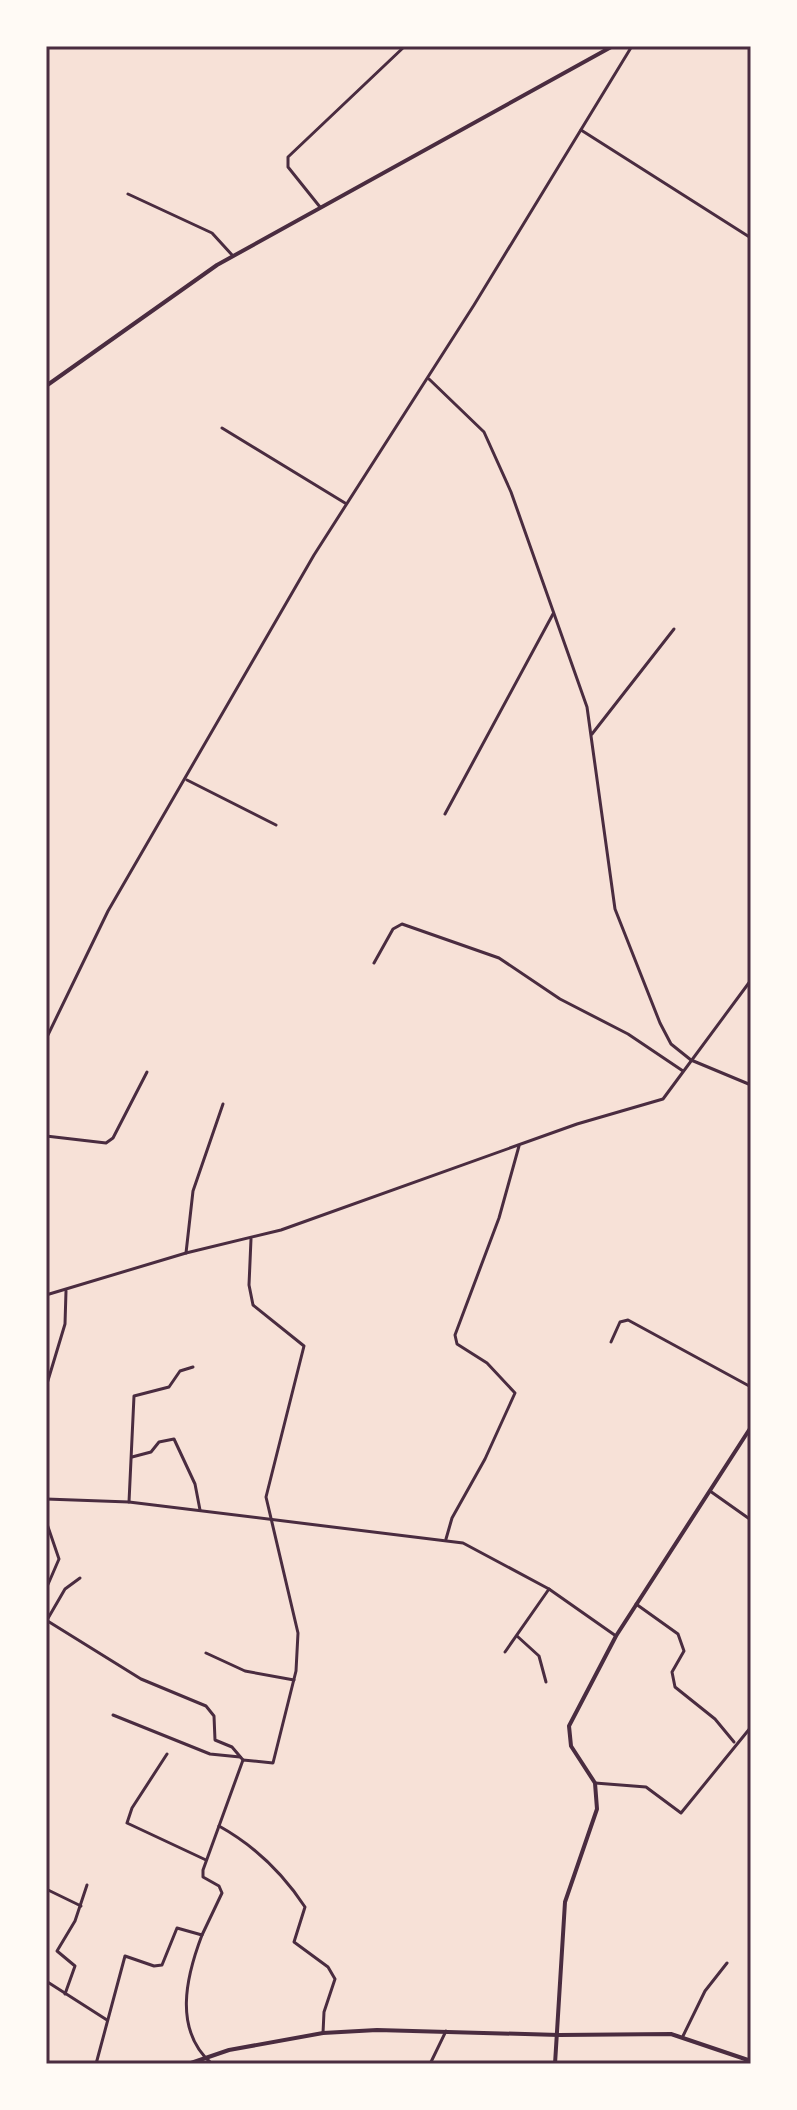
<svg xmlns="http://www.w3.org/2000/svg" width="797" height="2110" font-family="'Work Sans',sans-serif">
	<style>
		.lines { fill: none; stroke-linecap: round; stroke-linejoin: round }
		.minor { stroke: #4a2c40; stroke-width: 3 }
		.tertiary { stroke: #4a2c40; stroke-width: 4 }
		.neatline { fill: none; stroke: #4a2c40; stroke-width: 3 }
	</style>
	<rect width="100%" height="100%" fill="#f7e1d7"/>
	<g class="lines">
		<g class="minor">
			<polyline points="581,130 751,238"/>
			<polyline points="128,194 212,233 233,256"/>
			<polyline points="320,207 288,167 288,157 405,46"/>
			<polyline points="429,379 484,432 511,492 587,707 615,909 660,1023 671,1044 691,1060 751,1085"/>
			<polyline points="222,428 345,503"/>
			<polyline points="592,734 674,629"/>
			<polyline points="187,780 276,825"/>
			<polyline points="445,814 553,614"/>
			<polyline points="374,963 393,929 402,924 499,958 560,999 628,1034 683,1071"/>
			<polyline points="46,1039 108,911 314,555 474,305 632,46"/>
			<polyline points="46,1136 106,1143 113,1138 147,1072"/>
			<polyline points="186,1253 193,1191 223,1104"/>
			<polyline points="46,1295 186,1253 281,1230 577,1124 663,1099 751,980"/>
			<polyline points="611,1342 620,1322 628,1320 751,1387"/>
			<polyline points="46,1387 65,1324 66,1291"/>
			<polyline points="132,1457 151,1452 159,1442 174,1439 195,1484 200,1510"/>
			<polyline points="710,1491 751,1520"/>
			<polyline points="46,1499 129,1502 463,1543 549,1589 616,1636"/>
			<polyline points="129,1502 134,1396 169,1387 180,1371 193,1367"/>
			<polyline points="46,1521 59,1559 46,1589"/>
			<polyline points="446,1539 452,1518 485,1459 515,1393 487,1363 457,1344 455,1335 499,1218 519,1146"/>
			<polyline points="636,1604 678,1634 684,1651 672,1672 675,1687 715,1719 734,1742"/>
			<polyline points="46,1620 141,1679 206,1706 214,1716 215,1740 232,1747 243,1760"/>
			<polyline points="47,1620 65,1589 80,1578"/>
			<polyline points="517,1636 539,1656 546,1682"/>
			<polyline points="505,1652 549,1589"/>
			<polyline points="206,1653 245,1671 294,1680"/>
			<polyline points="113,1715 210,1754 240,1757"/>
			<polyline points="167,1754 132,1808 127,1823 206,1860"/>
			<polyline points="595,1783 646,1787 681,1813 751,1727"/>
			<path d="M219,1826C255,1846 282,1872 305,1907L294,1942L328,1967L335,1979L324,2012L323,2033"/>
			<polyline points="46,1889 81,1906"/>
			<polyline points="202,1935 222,1893 219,1886 203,1877 203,1870 243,1760 273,1763 296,1671 298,1633 266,1497 304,1346 253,1305 249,1285 251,1239"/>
			<polyline points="46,1981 107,2020"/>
			<polyline points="65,1994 75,1966 57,1951 75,1921 87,1885"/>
			<polyline points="683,2036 705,1991 727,1963"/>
			<path d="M96,2064L125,1956L154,1966L162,1965L177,1928L202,1935C186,1977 173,2030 212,2064"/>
			<polyline points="430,2064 446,2031"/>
		</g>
		<g class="tertiary">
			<polyline points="46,386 217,265 613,46"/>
			<polyline points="188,2064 229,2050 323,2033 377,2030 559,2035 671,2034 751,2061"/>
			<polyline points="555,2064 565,1902 597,1809 595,1783 571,1746 569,1726 616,1636 751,1427"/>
		</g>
	</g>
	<rect width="797" height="2110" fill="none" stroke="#fffaf5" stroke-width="96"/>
	<rect x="48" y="48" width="701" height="2014" class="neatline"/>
</svg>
